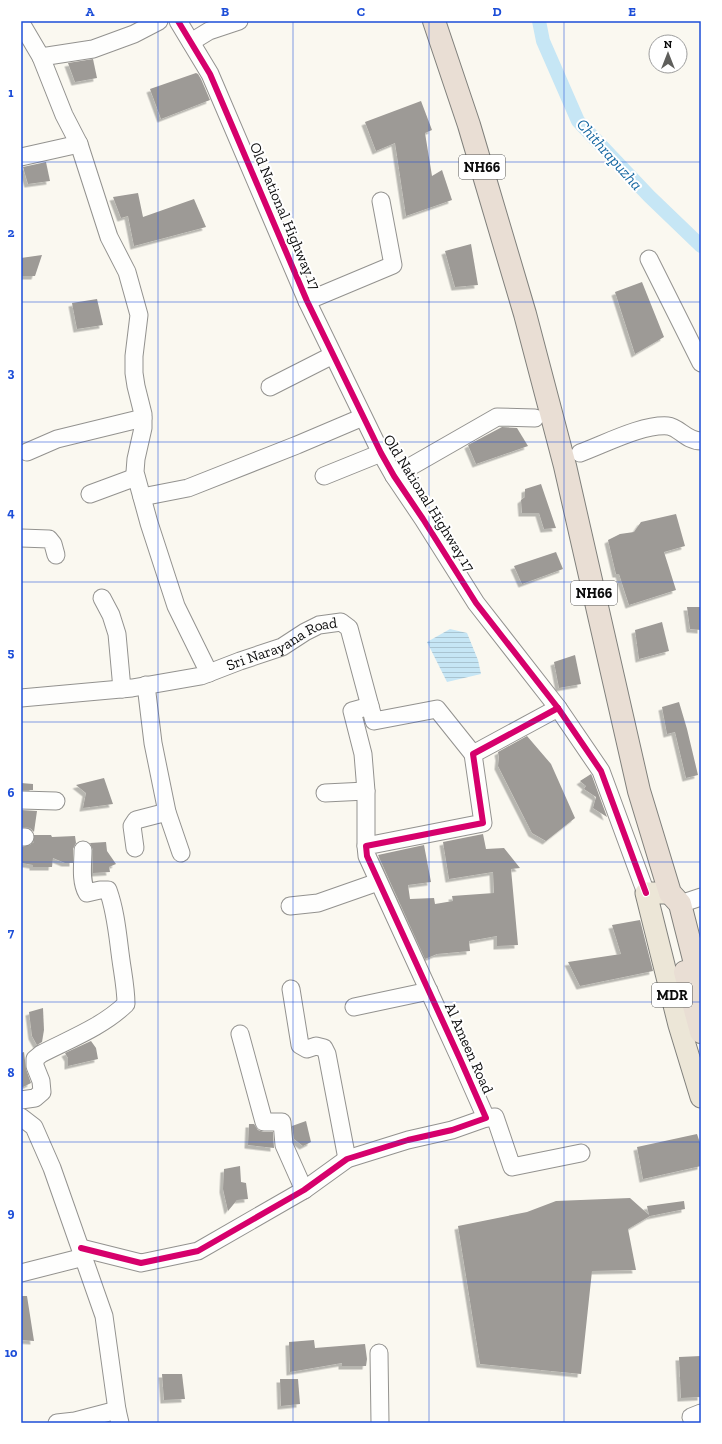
<svg xmlns="http://www.w3.org/2000/svg" width="722" height="1444" font-family="'Zilla Slab',serif">
	<style>
		.water { fill: url(#water-rules) }
		.lines { fill: none; stroke-linecap: round; stroke-linejoin: round }
		.canal { stroke: #c6e6f5; stroke-width: 14 }
		.building { fill: #9d9a96; filter: url(#shadow) }
		.minor-casing { stroke: #93928f; stroke-width: 19 }
		.major-casing { stroke: #80807c; stroke-width: 23 }
		.highway-casing { stroke: #80807c; stroke-width: 24 }
		.minor { stroke: #fefefd; stroke-width: 17 }
		.major { stroke: #ece6d7; stroke-width: 21 }
		.highway { stroke: #e9ded4; stroke-width: 22 }
		.cycleway-casing { stroke: #fff; stroke-width: 8 }
		.cycleway { stroke: #d6006c; stroke-width: 6 }
		.grid { fill: none; stroke: #1d4ed8; stroke-width: 1; stroke-opacity: 0.55 }
		.labels { text-anchor: middle; stroke-width: 4; stroke-linejoin: round; paint-order: stroke }
		.shield { fill: #fff; stroke: #555; stroke-width: 1 }
		.shield-label { font-size: 14px; font-weight: bold; fill: #0c0c0c }
		.street-label { font-size: 15px; fill: #0c0c0c; stroke: #fff }
		.water-label { font-size: 16px; font-style: italic; fill: #1466a0; stroke: #fff }
		.neatline { fill: none; stroke: #1d4ed8; stroke-width: 1.5 }
		.grid-label { font-size: 13px; text-anchor: middle; font-weight: bold; fill: #1d4ed8 }
	</style>
	<defs>
		<pattern id="water-rules" width="6" height="5" patternUnits="userSpaceOnUse"><rect width="6" height="5" fill="#c6e6f5"/><path d="M0 2.5h6" fill="none" stroke="#a9c4d1"/></pattern>
		<filter id="shadow"><feDropShadow dx="-3.5" dy="3.5" stdDeviation="0" flood-color="#0004"/></filter>
	</defs>
	<rect width="100%" height="100%" fill="#faf8f0"/>
	<polygon class="water" points="450,629 467,633 478,660 481,674 447,682 427,642"/>
	<g class="lines">
		<polyline class="canal" points="539,21 543,41 578,121 649,196 701,246"/>
	</g>
	<g class="building">
		<polygon points="93,59 97,78 75,82 68,63"/>
		<polygon points="196,73 198,74 201,79 210,100 161,119 150,89"/>
		<polygon points="421,101 432,130 425,133 432,176 442,170 452,200 406,216 395,143 376,151 365,122"/>
		<polygon points="46,162 50,181 28,184 23,167"/>
		<polygon points="138,193 143,217 194,199 206,227 134,246 128,216 121,218 113,197"/>
		<polygon points="471,244 478,285 455,287 445,251"/>
		<polygon points="42,255 35,276 21,276 21,258"/>
		<polygon points="642,282 664,337 635,354 615,292"/>
		<polygon points="97,299 103,325 77,329 72,303"/>
		<polygon points="502,427 517,428 528,446 476,464 468,445"/>
		<polygon points="541,484 556,528 544,529 539,513 522,513 521,500 525,497 525,489"/>
		<polygon points="676,514 685,546 664,552 676,590 629,605 619,574 616,574 608,540 620,534 634,532 641,522"/>
		<polygon points="556,552 563,569 522,584 514,566"/>
		<polygon points="687,607 701,607 701,630 690,629"/>
		<polygon points="662,622 669,651 639,659 635,630"/>
		<polygon points="575,655 581,684 559,688 554,662"/>
		<polygon points="679,702 687,729 698,775 686,778 675,732 667,734 662,707"/>
		<polygon points="527,736 551,764 575,818 546,841 532,833 498,766 499,757 498,752"/>
		<polygon points="591,774 592,776 607,817 593,808 596,797 584,789 586,786 580,781"/>
		<polygon points="104,778 113,804 83,808 86,793 76,785"/>
		<polygon points="21,783 33,784 33,790 21,790"/>
		<polygon points="21,810 37,811 34,832 30,828 21,827"/>
		<polygon points="483,834 486,849 504,848 520,868 511,869 518,945 497,946 497,936 469,941 470,951 437,954 425,959 378,855 424,845 431,882 408,885 410,899 434,898 435,904 453,901 452,896 494,893 493,872 449,879 443,842"/>
		<polygon points="34,835 51,835 52,837 75,836 76,843 73,849 73,863 65,863 53,858 52,867 33,867 33,865 21,863 21,847 30,845 34,842"/>
		<polygon points="106,842 107,851 116,864 109,867 110,872 93,873 93,850 90,843"/>
		<polygon points="640,920 653,971 580,986 568,962 621,954 612,925"/>
		<polygon points="43,1008 44,1030 42,1042 37,1045 32,1036 29,1012"/>
		<polygon points="91,1041 96,1048 98,1059 68,1066 68,1058 65,1053"/>
		<polygon points="24,1052 26,1069 31,1083 21,1088 21,1053"/>
		<polygon points="306,1121 311,1142 303,1146 294,1139 292,1126"/>
		<polygon points="249,1124 254,1124 258,1130 264,1132 273,1132 274,1148 248,1145"/>
		<polygon points="697,1134 701,1146 701,1166 643,1179 637,1147"/>
		<polygon points="240,1166 241,1182 246,1183 248,1199 237,1200 228,1211 223,1189 224,1169"/>
		<polygon points="630,1198 649,1215 647,1206 684,1201 685,1209 650,1216 628,1229 636,1270 592,1271 581,1374 480,1364 458,1226 527,1212 556,1201"/>
		<polygon points="21,1296 27,1296 34,1341 21,1340"/>
		<polygon points="314,1340 315,1348 365,1344 367,1359 366,1366 342,1366 342,1363 290,1372 289,1342"/>
		<polygon points="701,1356 701,1397 681,1398 679,1357"/>
		<polygon points="162,1374 182,1374 185,1399 164,1400"/>
		<polygon points="280,1379 298,1379 300,1404 281,1406"/>
	</g>
	<g class="lines">
		<defs>
			<g id="minor">
				<polyline points="178,21 210,74 307,301 381,453 394,476 423,519 476,603 558,708 601,771 646,893"/>
				<polyline points="21,23 41,57"/>
				<polyline points="191,42 209,31 239,21"/>
				<polyline points="79,144 109,237 127,272 139,315 134,356 134,373 136,386 143,414 143,428 136,459 135,472 149,523 176,606 209,673"/>
				<polyline points="21,157 79,144 64,115 41,57 93,49 134,34 159,21"/>
				<polyline points="649,259 701,363"/>
				<polyline points="307,301 393,265 381,201"/>
				<polyline points="270,387 333,355"/>
				<polyline points="27,452 57,439 143,418"/>
				<path d="M580,453C605,444 642,424 668,426C679,427 686,441 701,441"/>
				<polyline points="324,476 381,453"/>
				<polyline points="394,476 497,417 535,418"/>
				<polyline points="90,494 136,477"/>
				<polyline points="142,497 188,488 297,445 363,417"/>
				<polyline points="21,538 49,539 53,544 56,555"/>
				<polyline points="102,598 111,615 117,634 122,689"/>
				<polyline points="146,685 153,743 167,812 181,853"/>
				<path id="s1" d="M21,698L132,688L201,676L240,661L282,647L305,632L319,625L341,622L349,628L374,721L437,709L473,754"/>
				<polyline points="325,793 366,791"/>
				<polyline points="21,800 56,801"/>
				<polyline points="21,837 25,837"/>
				<polyline points="366,846 366,791 363,754 352,711 370,706"/>
				<polyline points="135,848 132,826 136,820 167,812"/>
				<polyline points="680,904 701,897"/>
				<polyline points="290,906 318,903 378,882"/>
				<polyline points="291,989 300,1045 307,1049 316,1046 324,1048 327,1054 347,1159"/>
				<polyline points="354,1007 429,991"/>
				<polyline points="240,1034 264,1122 282,1122 284,1145 304,1190"/>
				<path d="M21,1100L35,1098L42,1092L41,1081L35,1066V1059L41,1054C70,1039 102,1027 126,1004C126,992 124,980 122,967C118,942 117,915 108,890H100L87,893C80,881 83,863 83,850"/>
				<polyline points="21,1117 34,1127 52,1168 104,1316 117,1410 120,1423"/>
				<polyline points="486,1118 495,1117 512,1167 581,1153"/>
				<polyline points="81,1248 141,1263 198,1251 304,1190 347,1159 408,1140 452,1130 486,1118 460,1059 367,856 366,846 483,823 473,754 558,708"/>
				<polyline points="21,1273 84,1257"/>
				<polyline points="379,1353 380,1423"/>
				<polyline points="57,1423 75,1421 117,1410"/>
				<polyline points="694,1423 691,1417 701,1413"/>
			</g>
			<polyline id="major" points="670,893 646,893 679,1025 701,1097"/>
			<g id="highway">
				<polyline points="434,21 469,125 525,314 565,466 639,791 670,893 680,904 701,987"/>
				<polyline points="685,972 701,1032"/>
			</g>
		</defs>
		<use href="#minor" class="minor-casing"/>
		<use href="#major" class="major-casing"/>
		<use href="#highway" class="highway-casing"/>
		<use href="#minor" class="minor"/>
		<use href="#major" class="major"/>
		<use href="#highway" class="highway"/>
		<defs>
			<g id="cycleway">
				<polyline points="178,21 210,74 307,301 381,453 394,476 423,519 476,603 558,708 601,771 646,893"/>
				<polyline points="81,1248 141,1263 198,1251 304,1190 347,1159 408,1140 452,1130 486,1118 460,1059 367,856 366,846 483,823 473,754 558,708"/>
			</g>
		</defs>
		<use href="#cycleway" class="cycleway-casing"/>
		<use href="#cycleway" class="cycleway"/>
	</g>
	<path class="grid" d="M158,21V1423M293,21V1423M429,21V1423M564,21V1423M21,162H701M21,302H701M21,442H701M21,582H701M21,722H701M21,862H701M21,1002H701M21,1142H701M21,1282H701"/>
	<g class="labels">
		<g class="shield">
			<rect x="459" y="155" width="46" height="24" rx="3"/>
			<rect x="571" y="581" width="46" height="24" rx="3"/>
			<rect x="652" y="983" width="40" height="24" rx="3"/>
		</g>
		<g class="shield-label">
			<text x="482" y="172">NH66</text>
			<text x="594" y="598">NH66</text>
			<text x="672" y="1000">MDR</text>
		</g>
		<g class="street-label">
			<text transform="translate(285 216) rotate(67)" y="5">Old National Highway 17</text>
			<text transform="translate(429 503) rotate(58)" y="5">Old National Highway 17</text>
			<text dy="5" stroke="none"><textPath href="#s1" startOffset="269">Sri Narayana Road</textPath></text>
			<text transform="translate(469 1048) rotate(66)" y="5">Al Ameen Road</text>
		</g>
		<g class="water-label">
			<text transform="translate(610 154) rotate(48)" y="6">Chithrapuzha</text>
		</g>
	</g>
	<rect width="722" height="1444" fill="none" stroke="#ffffff" stroke-width="44"/>
	<g transform="translate(668 54)"><circle r="19" fill="#ffffff" stroke="#9e9e9e"/>
	<path d="M0-3L7 15L0 10L-7 15Z" fill="#5f5f5c"/>
	<text y="-6" font-size="11" font-weight="bold" text-anchor="middle" fill="#0c0c0c">N</text>
	</g>
	<rect x="22" y="22" width="678" height="1400" class="neatline"/>
	<g class="grid-label">
		<text x="90" y="16">A</text>
		<text x="225" y="16">B</text>
		<text x="361" y="16">C</text>
		<text x="497" y="16">D</text>
		<text x="632" y="16">E</text>
		<text x="11" y="97">1</text>
		<text x="11" y="237">2</text>
		<text x="11" y="377">3</text>
		<text x="11" y="517">4</text>
		<text x="11" y="657">5</text>
		<text x="11" y="797">6</text>
		<text x="11" y="937">7</text>
		<text x="11" y="1077">8</text>
		<text x="11" y="1217">9</text>
		<text x="11" y="1357">10</text>
	</g>
</svg>
